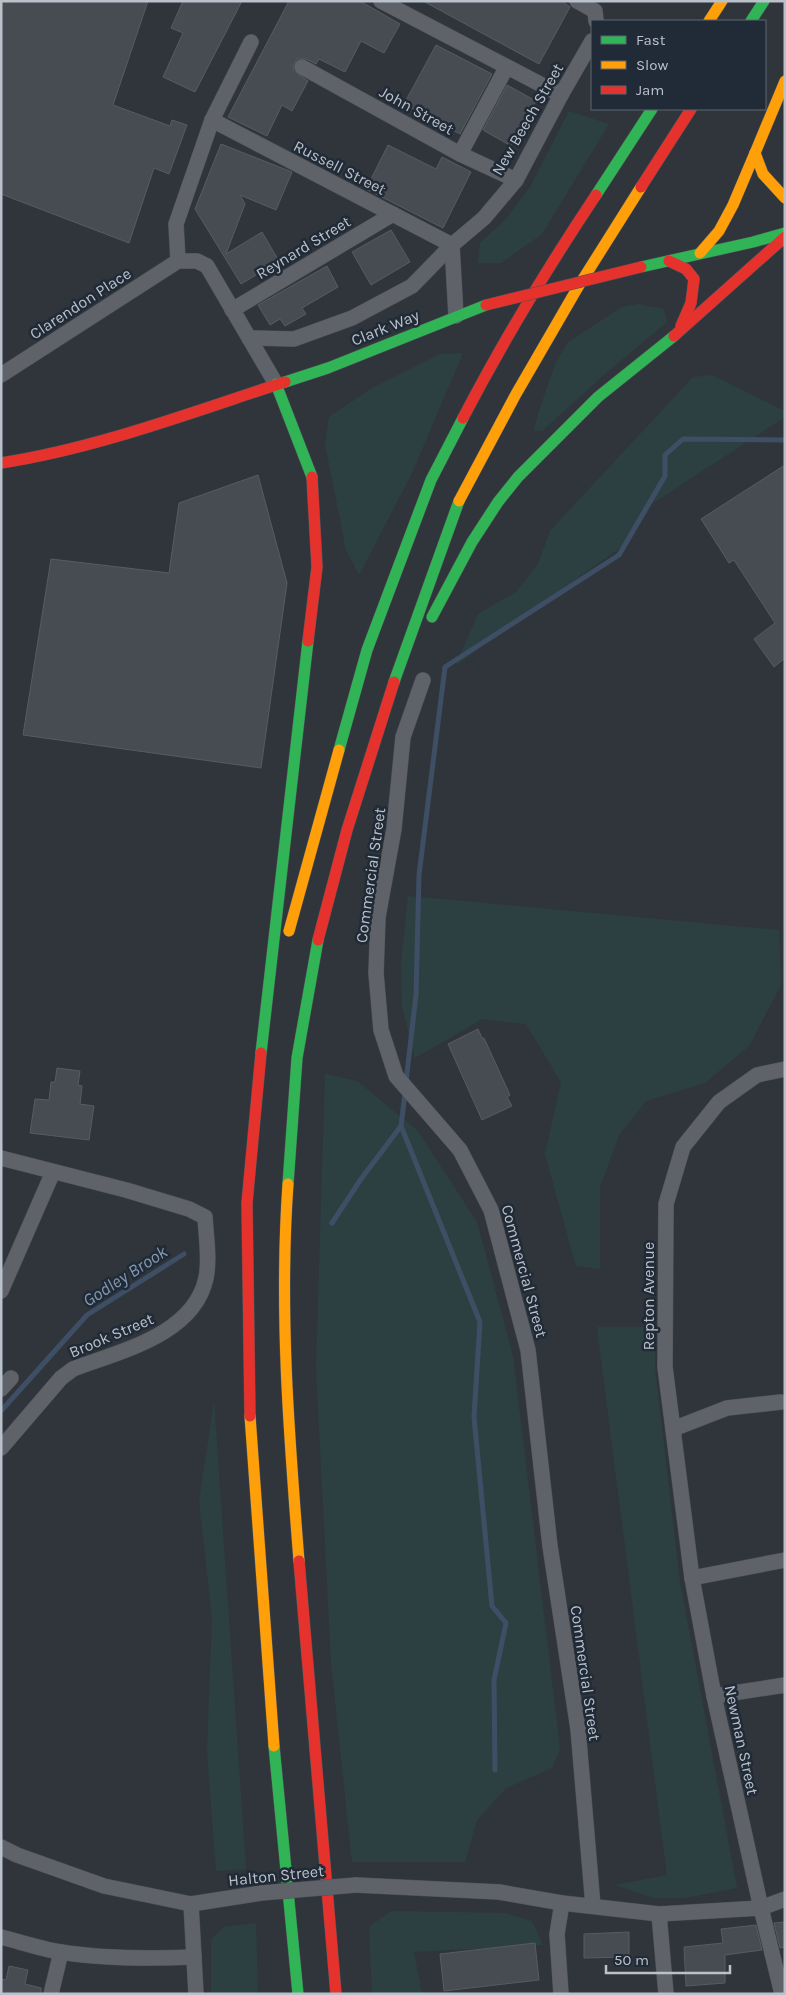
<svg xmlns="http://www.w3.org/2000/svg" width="786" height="1995" font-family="Karla,sans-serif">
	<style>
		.green { fill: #2c4042 }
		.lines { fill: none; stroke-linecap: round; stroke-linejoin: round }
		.stream { stroke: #3e4f65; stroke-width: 5 }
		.building { fill: #474c52; stroke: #575c63 }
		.street-casing { stroke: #4d5156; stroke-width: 16 }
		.fast-casing { stroke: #4d5158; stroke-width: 12 }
		.slow-casing { stroke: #4d5158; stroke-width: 12 }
		.jam-casing { stroke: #4d5158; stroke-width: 12 }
		.street { stroke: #5f6369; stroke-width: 15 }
		.fast { stroke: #30b455; stroke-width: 11 }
		.slow { stroke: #ff9f0a; stroke-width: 11 }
		.jam { stroke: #e5322d; stroke-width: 11 }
		.street-bridge-casing { stroke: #4d5156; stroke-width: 16; stroke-linecap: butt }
		.jam-bridge-casing { stroke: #4d5158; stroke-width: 12; stroke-linecap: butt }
		.street-bridge { stroke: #5f6369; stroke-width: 15 }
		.jam-bridge { stroke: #e5322d; stroke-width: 11 }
		.labels { text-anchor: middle; stroke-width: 5; stroke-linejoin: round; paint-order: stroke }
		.street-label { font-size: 16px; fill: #bac1cb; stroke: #212b37 }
		.water-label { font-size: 18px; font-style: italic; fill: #8498b0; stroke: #212b37 }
	</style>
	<rect width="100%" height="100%" fill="#2f353b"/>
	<g class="green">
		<polygon points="569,111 609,124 542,234 501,263 478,263 480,243 505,220 530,187"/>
		<polygon points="638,304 664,309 667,322 607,372 542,431 534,431 537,417 555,364 568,342 622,307"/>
		<polygon points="463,353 412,473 359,575 346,550 325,444 329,417 372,388 440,354"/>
		<polygon points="712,375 785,411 785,417 647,507 621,547 456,665 478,614 516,592 538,564 550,531 693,377"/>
		<polygon points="408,896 779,930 781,985 749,1046 705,1083 646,1101 619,1135 600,1187 600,1269 576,1266 545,1154 561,1082 526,1024 482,1019 415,1058 402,1007 401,964"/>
		<polygon points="325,1074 357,1081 417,1130 477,1222 513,1356 560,1749 552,1768 506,1788 477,1820 465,1862 352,1862 331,1662 316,1368"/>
		<polygon points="597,1327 655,1327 655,1369 680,1582 737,1888 685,1898 653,1898 615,1885 667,1875"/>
		<polygon points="214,1401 246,1869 216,1871 207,1751 212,1617 199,1501"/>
		<polygon points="391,1911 505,1913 532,1921 543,1945 414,1952 422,1994 372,1994 369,1927"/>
		<polygon points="256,1923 258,1994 211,1994 211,1940 224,1927"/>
	</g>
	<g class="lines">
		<g class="stream">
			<polyline points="406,1082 416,995 419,875 445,667 619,555 665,476 665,455 683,439 785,440"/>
			<polyline points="405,1093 401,1126 480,1322 474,1417 492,1606 506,1623 494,1680 495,1770"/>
			<polyline points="332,1223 361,1179 401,1126"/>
			<polyline points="1,1411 87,1315 184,1254"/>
		</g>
	</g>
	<g class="building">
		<polygon points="1,1 148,1 113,105 170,126 172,120 187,125 169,174 154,168 129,243 1,194"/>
		<polygon points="183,1 242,1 195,92 163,77 183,33 171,28"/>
		<polygon points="289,1 360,1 400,24 384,53 361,41 345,72 319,59 316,64 306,59 297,59 293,67 294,71 308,81 292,111 282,105 267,136 228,117"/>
		<polygon points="423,1 562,1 570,7 539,64"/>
		<polygon points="436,45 492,74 460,134 404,104"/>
		<polygon points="507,85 536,101 511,146 483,130"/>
		<polygon points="221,144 292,172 276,210 240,195 245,204 226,254 262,232 279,261 241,284 195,209"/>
		<polygon points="388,145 436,169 442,157 471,172 443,228 366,189"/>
		<polygon points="391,230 410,262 371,285 352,252"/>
		<polygon points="327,266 338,287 302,308 306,314 285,326 280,319 270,325 258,305"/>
		<polygon points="785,465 785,658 774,667 754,639 775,623 734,560 729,563 701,519"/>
		<polygon points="258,475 287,583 261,768 23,735 51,559 169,573 179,503"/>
		<polygon points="478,1029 482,1038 484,1038 510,1095 507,1097 512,1106 482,1120 448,1044"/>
		<polygon points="57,1068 80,1071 78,1085 82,1086 80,1104 94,1106 89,1140 30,1133 35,1099 49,1100 51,1082 55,1082"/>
		<polygon points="785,1922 785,1947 780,1948 774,1923"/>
		<polygon points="756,1925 762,1950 725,1955 725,1983 686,1986 684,1947 723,1943 721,1929"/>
		<polygon points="629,1932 629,1957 584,1958 584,1934"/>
		<polygon points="535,1943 539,1980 444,1991 440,1954"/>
		<polygon points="9,1966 28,1970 25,1984 41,1988 41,1994 1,1994 1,1979 6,1980"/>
	</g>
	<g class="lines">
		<defs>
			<g id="street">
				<polyline points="381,1 561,95"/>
				<polyline points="577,1 595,11 596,21"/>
				<polyline points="302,67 460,154 516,180"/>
				<polyline points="212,120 452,245"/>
				<polyline points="460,154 506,68"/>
				<polyline points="452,245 456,316"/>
				<polyline points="178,261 176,224 212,120 251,42"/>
				<polyline points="178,261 197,261 207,266 276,384"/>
				<polyline points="232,310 393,214"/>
				<polyline points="249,338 294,339 352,318 412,286 452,245 484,218 516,180 561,95 592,41"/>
				<polyline points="1,375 178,261"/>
				<polyline points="423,680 403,737 394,829 378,917 376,973 381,1030 396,1076 460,1150 491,1210 528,1350 550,1546 578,1729 593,1906"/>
				<path d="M1,1158L126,1190L189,1209L205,1217C206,1236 210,1259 206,1278C194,1335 120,1351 73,1369L61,1378L1,1448"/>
				<polyline points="1,1291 53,1172"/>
				<polyline points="1,1389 11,1378"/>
				<polyline points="673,1429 727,1408 781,1402"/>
				<polyline points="692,1578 785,1560"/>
				<polyline points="714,1696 785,1685"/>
				<polyline points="1,1847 17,1855 104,1886 191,1904 261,1893"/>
				<polyline points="356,1885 499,1892 562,1903 659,1914 761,1908 785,1899"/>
				<polyline points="191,1904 196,1994"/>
				<polyline points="659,1914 666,1994"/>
				<path d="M1,1937C21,1942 41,1949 61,1952C105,1959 149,1959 194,1957"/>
				<polyline points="51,1994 61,1952"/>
				<polyline points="561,1994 557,1934 562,1903"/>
				<polyline points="782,1994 761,1908 714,1696 692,1578 665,1367 666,1204 683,1147 719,1102 757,1075 785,1069"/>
			</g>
			<g id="fast">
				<polyline points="751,21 764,1"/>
				<polyline points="596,195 652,109"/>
				<polyline points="641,267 753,242 785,233"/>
				<polyline points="285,382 328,368 486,305"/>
				<polyline points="276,384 312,477"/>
				<polyline points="432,617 472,542 498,502 518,477 598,397 674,336"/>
				<polyline points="394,682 459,501"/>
				<polyline points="339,750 367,650 431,480 463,418"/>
				<polyline points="261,1053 308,641"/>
				<polyline points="288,1184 297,1058 318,940"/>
				<polyline points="274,1746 298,1994"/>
			</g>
			<g id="slow">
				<polyline points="709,21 722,1"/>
				<polyline points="755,153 763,174 785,198"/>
				<polyline points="755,153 785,81"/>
				<polyline points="700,253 719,231 733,205 755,153"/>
				<polyline points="459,501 516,394 578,287 641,187"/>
				<polyline points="289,931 339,750"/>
				<path d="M288,1184C279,1310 289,1435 299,1561"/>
				<polyline points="250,1416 274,1746"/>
			</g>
			<g id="jam">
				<polyline points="641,187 691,109"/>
				<polyline points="669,261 686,269 694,279 691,303 681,326"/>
				<polyline points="674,336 785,237"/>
				<path d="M463,418C503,341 548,267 596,195"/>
				<path d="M1,463C98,448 192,412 285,382"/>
				<polyline points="308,641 317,567 312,477"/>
				<polyline points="318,940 347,830 394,682"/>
				<polyline points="250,1416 247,1203 261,1053"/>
				<polyline points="299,1561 336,1994"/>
			</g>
		</defs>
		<use href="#street" class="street-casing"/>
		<use href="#fast" class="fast-casing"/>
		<use href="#slow" class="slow-casing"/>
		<use href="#jam" class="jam-casing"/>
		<use href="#street" class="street"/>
		<use href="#fast" class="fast"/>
		<use href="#slow" class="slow"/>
		<use href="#jam" class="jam"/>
		<defs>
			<polyline id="street-bridge" points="261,1893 356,1885"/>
			<polyline id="jam-bridge" points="486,305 641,267"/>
		</defs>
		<use href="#street-bridge" class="street-bridge-casing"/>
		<use href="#jam-bridge" class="jam-bridge-casing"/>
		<use href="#street-bridge" class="street-bridge"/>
		<use href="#jam-bridge" class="jam-bridge"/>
	</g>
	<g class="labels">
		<g class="street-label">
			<text transform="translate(417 110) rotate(29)" y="6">John Street</text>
			<text transform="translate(527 119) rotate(-60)" y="6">New Beech Street</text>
			<text transform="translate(340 167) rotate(27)" y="6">Russell Street</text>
			<text transform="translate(303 247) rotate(-31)" y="6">Reynard Street</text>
			<text transform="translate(80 303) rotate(-33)" y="6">Clarendon Place</text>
			<text transform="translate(385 327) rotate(-22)" y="6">Clark Way</text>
			<text transform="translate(370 875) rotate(-82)" y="6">Commercial Street</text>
			<text transform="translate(525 1271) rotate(75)" y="6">Commercial Street</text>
			<text transform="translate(648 1296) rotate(-90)" y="6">Repton Avenue</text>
			<text transform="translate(111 1335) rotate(-23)" y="6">Brook Street</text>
			<text transform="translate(586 1673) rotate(82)" y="6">Commercial Street</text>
			<text transform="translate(742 1740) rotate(78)" y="6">Newman Street</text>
			<text transform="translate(276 1875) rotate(-6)" y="6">Halton Street</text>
		</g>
		<g class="water-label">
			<text transform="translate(125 1276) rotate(-33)" y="6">Godley Brook</text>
		</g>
	</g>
	<rect width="786" height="1995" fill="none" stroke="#bac1cb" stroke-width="5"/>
	<rect x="591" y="20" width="175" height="90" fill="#212b37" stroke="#5e6772"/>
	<rect x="601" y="36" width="25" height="8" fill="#30b455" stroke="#5e6772"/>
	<text x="636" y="45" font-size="15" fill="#bac1cb">Fast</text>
	<rect x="601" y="61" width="25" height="8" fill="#ff9f0a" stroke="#5e6772"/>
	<text x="636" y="70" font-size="15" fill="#bac1cb">Slow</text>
	<rect x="601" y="86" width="25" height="8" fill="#e5322d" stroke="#5e6772"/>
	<text x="636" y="95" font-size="15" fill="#bac1cb">Jam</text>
	<path d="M606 1965v8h124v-8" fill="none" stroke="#bac1cb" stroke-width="2.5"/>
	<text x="614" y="1965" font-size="15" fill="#bac1cb" stroke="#212b37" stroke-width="4" paint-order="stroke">50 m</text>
</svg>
